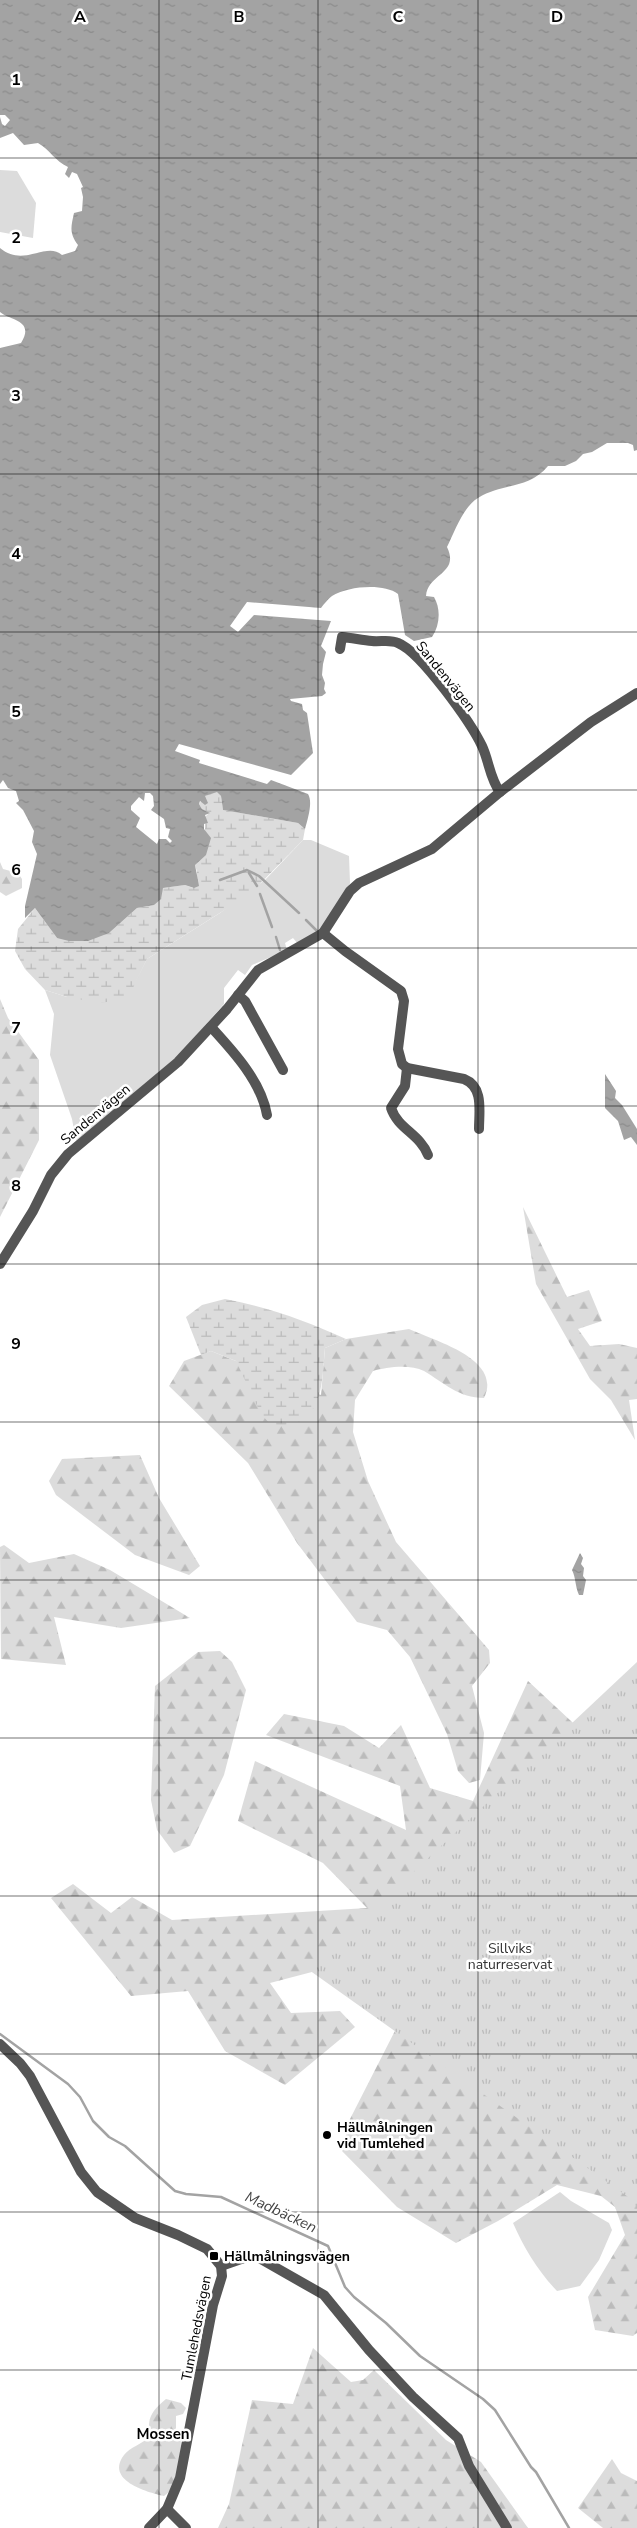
<svg xmlns="http://www.w3.org/2000/svg" width="637" height="2528" font-family="'Nunito Sans',sans-serif">
	<style>
		.grass { fill: #dcdcdc }
		.forest { fill: url(#forest-firs) }
		.wetland { fill: url(#wetland-marsh) }
		.park { fill: url(#park-tufts) }
		.water { fill: url(#water-ripples); fill-rule: evenodd }
		.lines { fill: none; stroke-linecap: round; stroke-linejoin: round }
		.stream { stroke: #a3a3a3; stroke-width: 2.5 }
		.minor { stroke: #555; stroke-width: 10 }
		.grid { fill: none; stroke: #000; stroke-width: 1; stroke-opacity: 0.55 }
		.poi-dot { fill: #000; stroke: #fff; stroke-width: 2 }
		.labels { text-anchor: middle; stroke-width: 5; stroke-linejoin: round; paint-order: stroke }
		.street-label { font-size: 14px; fill: #000; stroke: #fff }
		.park-label { font-size: 14px; fill: #333; stroke: #fff }
		.poi-label { font-size: 14px; font-weight: bold; fill: #000; stroke: #fff; text-anchor: start }
		.water-label { font-size: 15px; font-style: italic; fill: #444; stroke: #fff }
		.neighbourhood-label { font-size: 15px; font-weight: bold; fill: #000; stroke: #fff }
		.grid-label { font-size: 16px; text-anchor: middle; font-weight: bold; fill: #000; stroke: #fff; stroke-width: 5; stroke-linejoin: round; paint-order: stroke }
	</style>
	<defs>
		<pattern id="forest-firs" width="22" height="20" patternUnits="userSpaceOnUse" patternTransform="scale(1.25)"><rect width="22" height="20" fill="#dcdcdc"/><path d="M5 1l3.5 6h-7zM16 11l3.5 6h-7z" fill="#bbb"/></pattern>
		<pattern id="wetland-marsh" width="20" height="14" patternUnits="userSpaceOnUse" patternTransform="scale(1.25)"><rect width="20" height="14" fill="#dcdcdc"/><path d="M1 5h8M5 5V1M11 12h8M15 12V8" fill="none" stroke="#bbb"/></pattern>
		<pattern id="park-tufts" width="24" height="20" patternUnits="userSpaceOnUse" patternTransform="scale(1.25)"><rect width="24" height="20" fill="#dcdcdc"/><path d="M3 7l-1-3M5 7V3M7 7l1-3M15 17l-1-3M17 17v-4M19 17l1-3" fill="none" stroke="#bbb"/></pattern>
		<pattern id="water-ripples" width="26" height="14" patternUnits="userSpaceOnUse" patternTransform="scale(1.25)"><rect width="26" height="14" fill="#a3a3a3"/><path d="M2 4q2-2 4 0t4 0M15 11q2-2 4 0t4 0" fill="none" stroke="#8b8b8b"/></pattern>
	</defs>
	<rect width="100%" height="100%" fill="#fff"/>
	<g class="grass">
		<polygon points="0,170 17,171 36,203 33,238 0,232"/>
		<polygon points="303,840 311,840 349,856 350,883 348,889 319,931 298,944 293,938 285,943 287,950 252,965 245,975 238,970 224,988 224,1004 177,1057 76,1141 72,1119 50,1055 54,1014 45,990 67,997 129,994 147,959 220,913 265,880"/>
		<path d="M560,2192L571,2201L609,2223L612,2230L599,2260L580,2286L557,2291C538,2271 524,2248 513,2223Z"/>
	</g>
	<g class="forest">
		<polygon points="0,862 3,869 18,873 22,879 22,888 6,896 0,892"/>
		<polygon points="0,999 8,1018 39,1060 39,1140 0,1217"/>
		<polygon points="523,1207 567,1297 589,1290 602,1321 578,1329 590,1346 619,1344 637,1348 637,1399 629,1400 635,1440 611,1400 590,1379 536,1284"/>
		<path d="M409,1329C435,1341 503,1359 484,1398C459,1398 444,1383 424,1371C410,1364 387,1367 373,1371L355,1400L353,1432L368,1481L396,1542L489,1650L490,1663L472,1686L484,1733L480,1780L469,1783L458,1771L447,1734L410,1657L387,1630L357,1622L297,1543L248,1463L169,1386L184,1361L211,1351L321,1395L325,1348L346,1339Z"/>
		<polygon points="140,1455 159,1498 200,1566 189,1575 135,1555 56,1495 49,1481 62,1459"/>
		<polygon points="4,1545 29,1563 74,1554 110,1570 190,1618 121,1628 54,1617 66,1665 1,1659 0,1547"/>
		<polygon points="220,1651 232,1662 246,1690 224,1775 190,1846 174,1853 157,1830 151,1800 155,1686 198,1652"/>
		<polygon points="528,1681 600,1748 637,2037 637,2333 633,2336 595,2330 588,2297 625,2235 615,2207 601,2196 557,2185 498,2221 456,2243 397,2207 342,2151 350,2119 426,1970 350,1962 270,1983 291,2013 340,2011 355,2027 285,2085 225,2051 188,1991 131,1996 51,1898 73,1884 111,1913 132,1897 172,1920 367,1908 323,1863 238,1821 255,1761 406,1830 400,1786 266,1735 284,1714 344,1726 379,1748 401,1725 430,1788 473,1801"/>
		<polygon points="313,2348 351,2382 363,2380 374,2370 446,2440 481,2462 528,2528 218,2528 229,2504 252,2400 293,2404"/>
		<path d="M166,2399L181,2403L186,2408L183,2414L176,2416V2430L181,2437C180,2457 183,2483 164,2496C146,2492 105,2480 124,2455C129,2448 143,2443 150,2437C147,2417 151,2412 166,2399Z"/>
		<polygon points="612,2459 621,2473 637,2481 637,2528 603,2528 578,2508"/>
	</g>
	<g class="wetland">
		<polygon points="217,791 221,796 223,810 298,823 305,829 303,840 250,894 147,959 130,994 113,1001 100,1003 67,997 45,990 25,969 15,951 18,929 35,908 57,938 109,933 137,908 154,905 163,888 185,885 193,888 197,872 195,865 205,834 205,817 209,813 202,809 199,804 205,796"/>
		<path d="M225,1299C268,1307 307,1321 346,1339L325,1348C322,1374 325,1412 295,1423C288,1426 278,1425 271,1425L261,1414L236,1361L211,1351L201,1355L186,1317L202,1305Z"/>
	</g>
	<polygon class="park" points="637,1662 637,2208 631,2199 309,1970"/>
	<g class="water">
		<path d="M0,0H637V450L634,451L633,445L628,443H607L592,452L583,454L576,461L565,466H548C528,490 504,482 478,498C463,507 455,531 447,547C460,574 428,573 426,596L434,597C441,609 440,625 432,637L414,641L405,635L398,594C384,583 348,586 332,596C328,599 324,604 321,608L247,602L230,626L238,632L254,615L331,621L321,646L326,652L323,664L322,675L325,683L324,689L326,693L322,696L290,699L291,701L302,704L303,710L307,713L313,753L291,775L179,744L175,751L200,760L199,763L267,784L271,780L308,794C313,802 308,818 305,829L298,823L223,810L221,796L217,792L205,796L208,803L205,805L200,801L199,804L202,809L210,813L205,815L208,823L204,824V829L211,838L206,855L195,865L199,886L194,888L185,885L163,888L161,899L154,905L137,908L109,933L88,941H69L57,938L35,908L25,918V906L37,854L32,842L34,831L23,810L16,803L19,801L16,791L8,788L3,780L0,784V348L21,343C35,320 11,321 0,312V248C24,268 46,241 62,255L75,251L78,245C69,233 71,227 74,213L82,211L83,197L81,188L83,187L77,174L72,172L69,178L65,174L68,167C55,161 50,150 38,143L24,145L13,133L0,138V117L2,124L5,126L10,120L5,115H0ZM145,793H150L153,796L154,806L151,810L164,819L166,828L170,829L168,837L172,841L170,843L166,839H159L157,844L136,827L140,818L131,810V806L139,797L144,801Z"/>
		<polygon points="605,1074 616,1091 615,1098 622,1105 637,1129 637,1145 631,1137 624,1140 618,1121 605,1108"/>
		<path d="M580,1553L583,1558L581,1564L584,1568L583,1576L586,1580L583,1595H579C575,1586 576,1578 572,1570Z"/>
	</g>
	<g class="lines">
		<g class="stream">
			<polyline points="249,873 257,886"/>
			<polyline points="220,880 247,870 259,876 299,913"/>
			<polyline points="260,894 272,927"/>
			<polyline points="306,920 317,931"/>
			<polyline points="276,937 280,950"/>
			<polyline points="0,2034 68,2084 80,2097 93,2121 109,2137 125,2146 175,2191 186,2194 221,2197 328,2246 345,2287 354,2297 386,2323 420,2356 483,2399 495,2410 531,2467 536,2472 569,2528"/>
		</g>
		<g class="minor">
			<path d="M340,649L342,637C352,638 362,640 372,641C381,642 390,639 398,643C421,652 471,723 482,746C489,761 490,779 500,792"/>
			<path d="M323,933L345,951L401,991L404,1001L398,1049L402,1064L407,1068L464,1079C484,1087 479,1111 479,1129"/>
			<polyline points="238,995 245,1001 283,1070"/>
			<path d="M211,1027C233,1051 261,1081 267,1115"/>
			<path d="M407,1068L405,1086L391,1108C398,1129 420,1134 428,1155"/>
			<polyline points="0,1264 33,1211 51,1175 68,1154 178,1062 227,1009 258,970 323,933 350,891 359,883 432,849 500,792 591,722 637,693"/>
			<polyline points="0,2044 20,2063 30,2076 81,2172 97,2192 135,2218 178,2235 207,2249 221,2266 222,2276 213,2305 180,2478 167,2509 149,2528"/>
			<polyline points="221,2266 244,2258 259,2258 324,2295 369,2350 413,2397 458,2438 469,2466 507,2528"/>
			<polyline points="167,2509 186,2528"/>
		</g>
	</g>
	<path class="grid" d="M159,0V2528M318,0V2528M478,0V2528M0,158H637M0,316H637M0,474H637M0,632H637M0,790H637M0,948H637M0,1106H637M0,1264H637M0,1422H637M0,1580H637M0,1738H637M0,1896H637M0,2054H637M0,2212H637M0,2370H637"/>
	<g class="poi-dot">
		<circle cx="327" cy="2135" r="5"/>
		<rect x="209" y="2251" width="10" height="10" rx="2.5"/>
	</g>
	<g class="labels">
		<g class="street-label">
			<text transform="translate(446 676) rotate(51)" y="5">Sandenvägen</text>
			<text transform="translate(95 1114) rotate(-40)" y="5">Sandenvägen</text>
			<text transform="translate(196 2328) rotate(-79)" y="5">Tumlehedsvägen</text>
		</g>
		<g class="park-label">
			<text x="510" y="1953">Sillviks<tspan x="510" dy="16">naturreservat</tspan></text>
		</g>
		<g class="poi-label">
			<text x="337" y="2132">Hällmålningen<tspan x="337" dy="16">vid Tumlehed</tspan></text>
			<text x="224" y="2261">Hällmålningsvägen</text>
		</g>
		<g class="water-label">
			<text transform="translate(281 2212) rotate(25)" y="5">Madbäcken</text>
		</g>
		<g class="neighbourhood-label">
			<text x="163" y="2439">Mossen</text>
		</g>
	</g>
	<g class="grid-label">
		<text x="80" y="22">A</text>
		<text x="239" y="22">B</text>
		<text x="398" y="22">C</text>
		<text x="557" y="22">D</text>
		<text x="16" y="85">1</text>
		<text x="16" y="243">2</text>
		<text x="16" y="401">3</text>
		<text x="16" y="559">4</text>
		<text x="16" y="717">5</text>
		<text x="16" y="875">6</text>
		<text x="16" y="1033">7</text>
		<text x="16" y="1191">8</text>
		<text x="16" y="1349">9</text>
	</g>
</svg>
